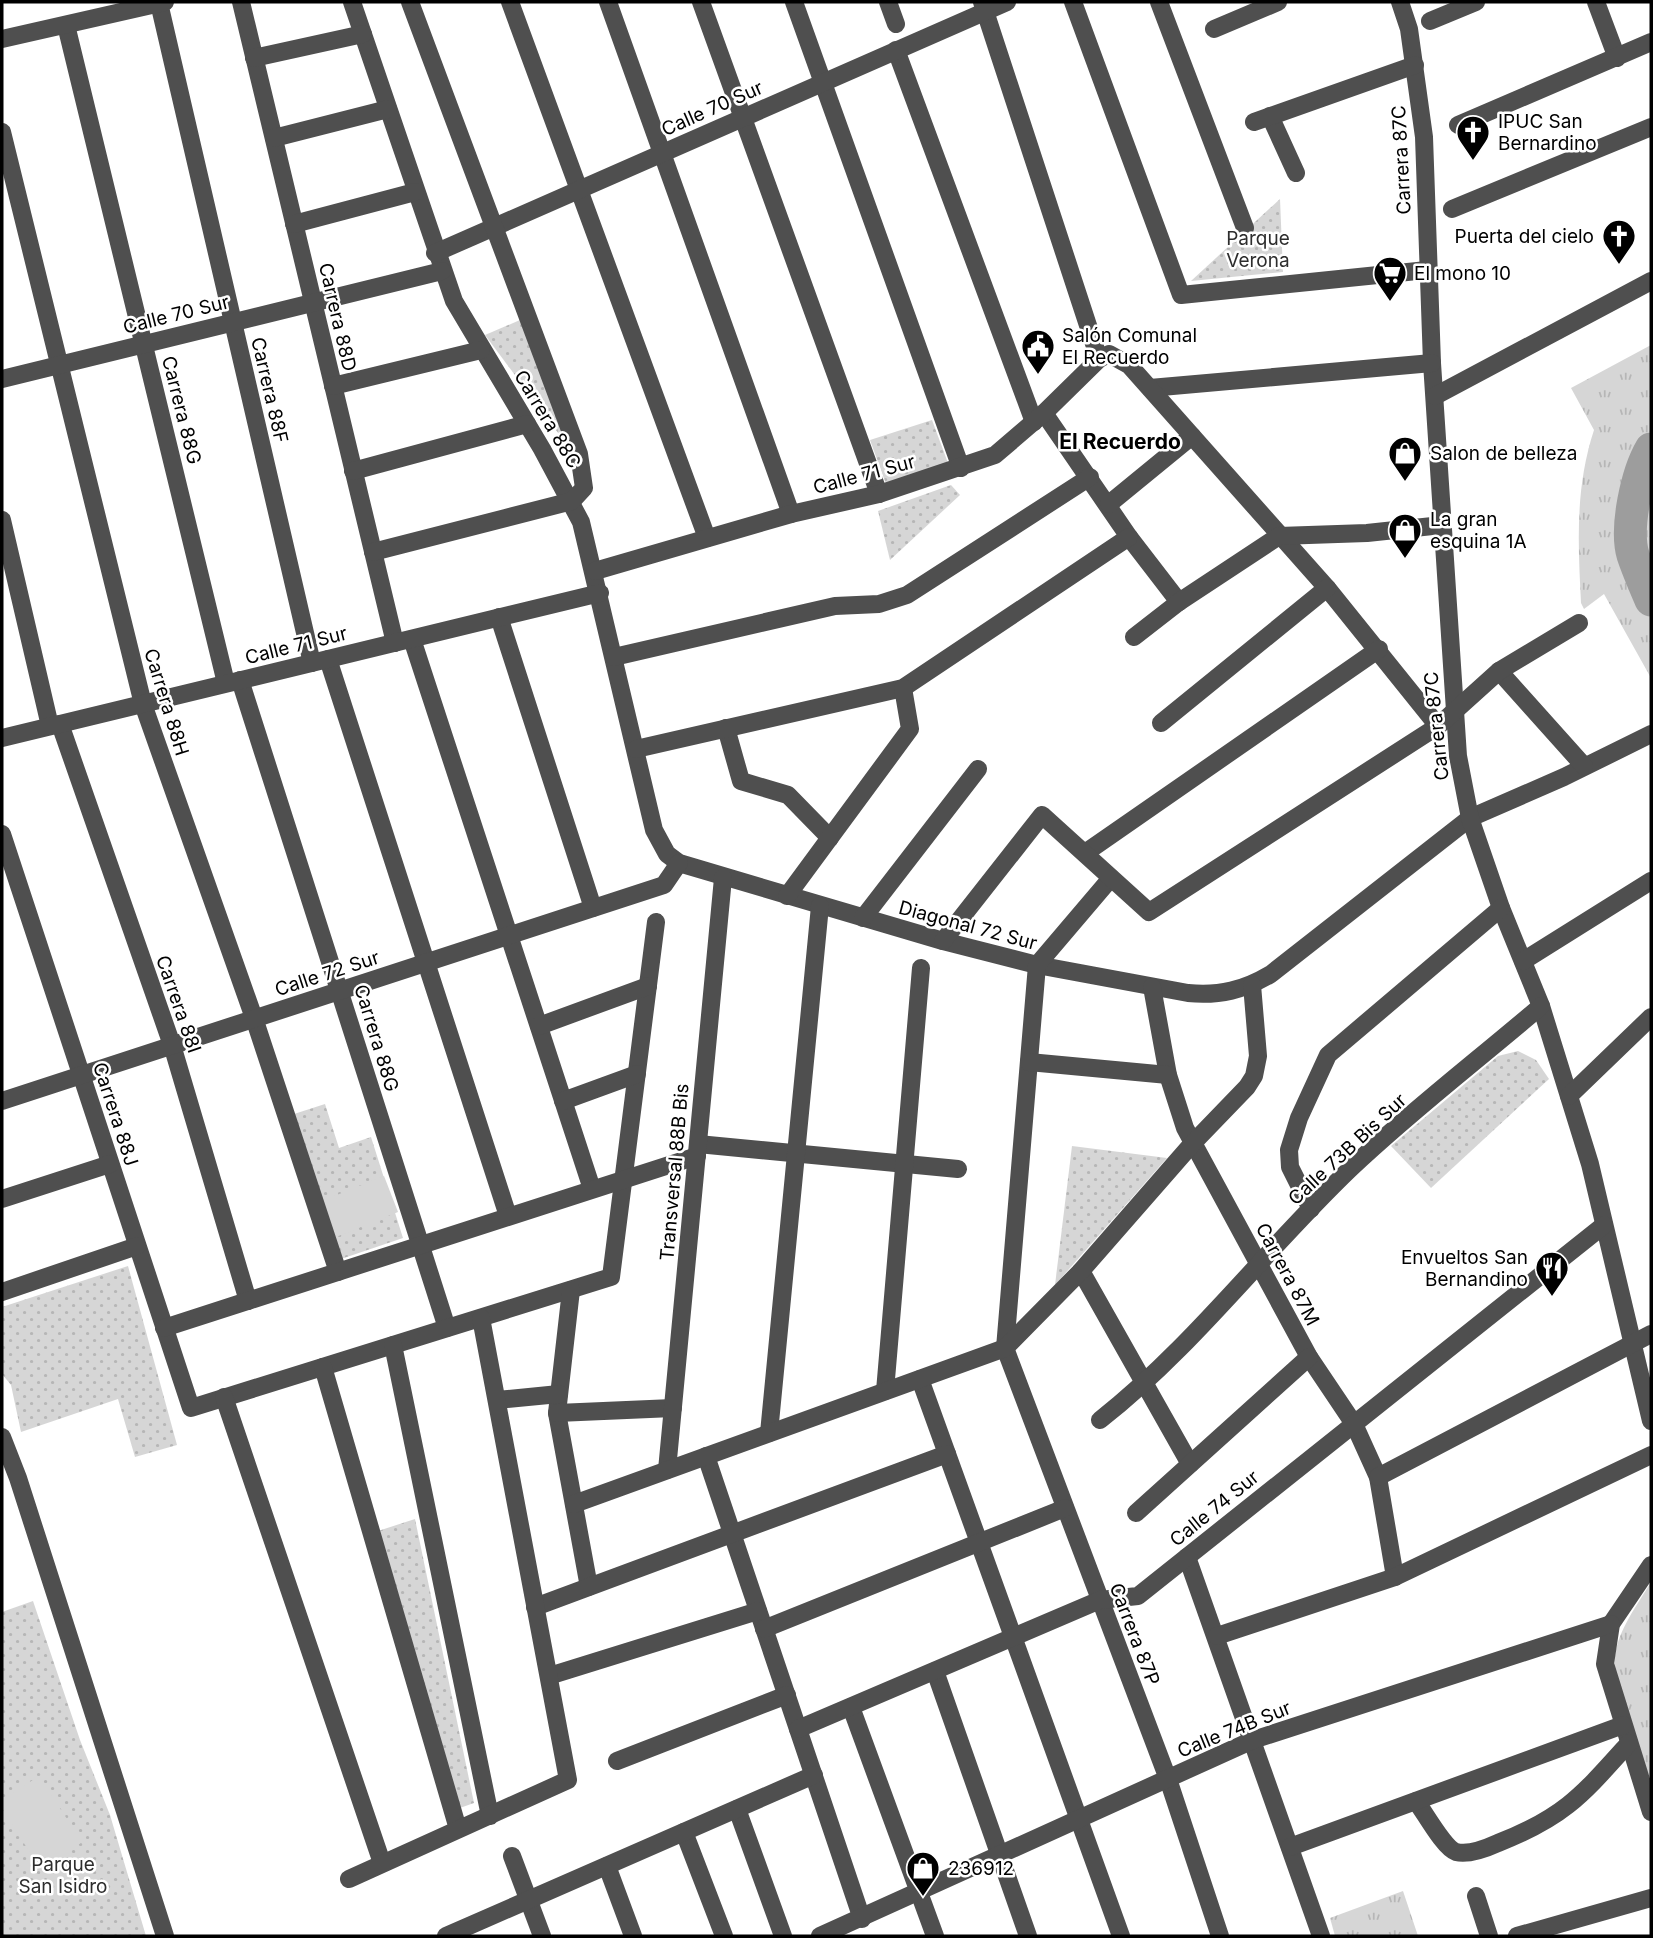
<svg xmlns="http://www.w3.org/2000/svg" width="1653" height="1938" font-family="Inter,sans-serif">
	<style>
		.grass { fill: url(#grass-tufts) }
		.park { fill: url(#park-dots) }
		.garden { fill: #d6d6d6 }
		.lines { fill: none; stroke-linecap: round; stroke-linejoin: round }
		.river { stroke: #9d9d9d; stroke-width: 33 }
		.minor { stroke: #4f4f4f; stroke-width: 18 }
		.labels { text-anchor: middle; stroke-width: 5; stroke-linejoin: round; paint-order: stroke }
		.street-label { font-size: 19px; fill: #000; stroke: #fff }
		.poi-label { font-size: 19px; fill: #000; stroke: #fff; text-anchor: start }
		.park-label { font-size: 19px; fill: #2d2d2d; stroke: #fff }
		.neighbourhood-label { font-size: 21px; font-weight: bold; fill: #000; stroke: #fff }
	</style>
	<defs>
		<pattern id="grass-tufts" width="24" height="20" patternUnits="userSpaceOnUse" patternTransform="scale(1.75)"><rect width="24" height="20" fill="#d6d6d6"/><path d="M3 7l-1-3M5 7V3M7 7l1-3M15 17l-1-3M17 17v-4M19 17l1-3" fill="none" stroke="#b6b6b6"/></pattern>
		<pattern id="park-dots" width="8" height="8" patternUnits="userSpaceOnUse" patternTransform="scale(1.75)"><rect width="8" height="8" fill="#d6d6d6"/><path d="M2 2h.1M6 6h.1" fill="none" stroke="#b6b6b6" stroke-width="1.8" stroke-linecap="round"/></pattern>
	</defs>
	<rect width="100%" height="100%" fill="#fff"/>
	<g class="grass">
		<path d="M1651,345V678L1604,594L1584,609L1581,603C1578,543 1575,488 1594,430L1571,388Z"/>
		<path d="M1651,1582V1781C1639,1748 1610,1691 1615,1656C1618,1630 1638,1604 1651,1582Z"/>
		<polygon points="1403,1891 1418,1936 1335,1936 1330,1918"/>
	</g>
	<g class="park">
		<polygon points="1280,199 1283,272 1191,281"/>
		<polygon points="520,320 570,449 485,335"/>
		<polygon points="932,420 948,463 886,484 870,440"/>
		<polygon points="951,485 960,495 890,560 878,511"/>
		<polygon points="1518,1051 1536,1060 1549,1079 1431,1188 1391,1146 1498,1056"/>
		<polygon points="325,1104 339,1148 371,1137 403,1238 341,1259 294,1114"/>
		<polygon points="1072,1146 1167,1158 1055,1285"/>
		<polygon points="128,1266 177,1445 135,1457 118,1399 21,1432 11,1385 2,1374 2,1307"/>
		<polygon points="415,1519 474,1803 457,1809 378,1531"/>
		<polygon points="33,1601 80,1740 110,1815 146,1936 2,1936 2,1612"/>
	</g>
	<g class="garden">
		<polygon points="384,1176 398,1212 336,1237 322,1201"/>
		<polygon points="39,1776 82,1842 42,1872 2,1808 2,1800"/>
	</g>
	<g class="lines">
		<path class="river" d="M1651,449C1637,473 1625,528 1633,555C1638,570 1645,586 1651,600"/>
		<g class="minor">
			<polyline points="241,2 395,643"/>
			<path d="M352,2L454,301L542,449L581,522L654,830L667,854L679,863L943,941L1037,965L1188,993C1220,996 1244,990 1271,974L1470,818L1564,777L1651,734"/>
			<polyline points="510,2 707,538"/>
			<polyline points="608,2 791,514"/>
			<polyline points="701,2 879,494"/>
			<polyline points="794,2 961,468"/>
			<polyline points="888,2 896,24"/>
			<polyline points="982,2 1099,359"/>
			<polyline points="1073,2 1181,295 1427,270"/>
			<polyline points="1159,2 1245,228"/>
			<polyline points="1400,2 1409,29 1424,137 1432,363 1458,756 1470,818 1501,908 1541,1006 1590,1164 1651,1421"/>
			<polyline points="1596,2 1617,58"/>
			<polyline points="159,3 312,663"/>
			<polyline points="1430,21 1476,2"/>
			<polyline points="66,25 226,683"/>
			<polyline points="1214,29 1278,2"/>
			<polyline points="2,39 165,2"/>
			<polyline points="896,50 1034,422"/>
			<polyline points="254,58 363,34"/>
			<polyline points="1270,116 1296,173"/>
			<polyline points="1254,122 1415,65"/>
			<polyline points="1458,125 1651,42"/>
			<polyline points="2,132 143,704 254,1018 338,1272"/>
			<polyline points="274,138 388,109"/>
			<polyline points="1452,209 1651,127"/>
			<polyline points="294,224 415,192"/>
			<polyline points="435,253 1007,2"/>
			<polyline points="2,379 442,271"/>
			<polyline points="333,386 481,350"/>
			<polyline points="1150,388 1432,363"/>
			<polyline points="1435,396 1651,281"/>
			<polyline points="1044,413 1129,537 1179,602"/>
			<polyline points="353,471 527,424"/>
			<polyline points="1109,504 1192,436"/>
			<polyline points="2,520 50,726"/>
			<polyline points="373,552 572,501 584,488 579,454 410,2"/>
			<polyline points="595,571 791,514 879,494 995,455 1044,413 1099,359 1109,354 1129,365 1327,588 1438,726"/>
			<polyline points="499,617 593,908"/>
			<polyline points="1134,637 1179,602 1279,536 1367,533 1442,525"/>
			<polyline points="412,639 592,1189"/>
			<polyline points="614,657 835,606 879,604 907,595 1090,477"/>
			<polyline points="328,659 508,1216"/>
			<polyline points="1499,671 1584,766"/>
			<polyline points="240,680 447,1328"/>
			<polyline points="1161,723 1327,588"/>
			<polyline points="60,724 172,1045 248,1301"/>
			<polyline points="726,728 741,781 788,795 830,838"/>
			<polyline points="2,738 600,593"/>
			<polyline points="636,749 903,688 1129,537"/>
			<polyline points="2,834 191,1408 611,1277 656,922"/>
			<polyline points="1085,853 1379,649"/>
			<polyline points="1111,878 1037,965 1005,1348 1168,1779 1220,1936"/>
			<polyline points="787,896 910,729 903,688"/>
			<polyline points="863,918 978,769"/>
			<polyline points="943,941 1042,815 1149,912 1438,726 1499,671 1579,623"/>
			<polyline points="1523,961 1651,881"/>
			<polyline points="1152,987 1168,1075 1185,1128 1309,1357 1354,1424 1378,1477 1395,1577"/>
			<polyline points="539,1026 648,986"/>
			<polyline points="1029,1062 1168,1075"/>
			<polyline points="1569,1096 1651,1017"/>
			<polyline points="2,1101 664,885 679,863"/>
			<polyline points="563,1101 637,1074"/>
			<polyline points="698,1144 958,1169"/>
			<polyline points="2,1199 110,1164"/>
			<polyline points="1311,1209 1290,1167 1289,1150 1299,1118 1328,1055 1501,908"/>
			<polyline points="1081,1271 1190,1464"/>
			<polyline points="571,1290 557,1413 589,1587"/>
			<polyline points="2,1292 137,1246"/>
			<polyline points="164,1328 697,1156"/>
			<polyline points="393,1345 490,1816"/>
			<polyline points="323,1367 458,1829"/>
			<polyline points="920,1379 1121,1936"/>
			<polyline points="885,1391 921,968"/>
			<polyline points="224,1397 382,1863"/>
			<polyline points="497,1400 559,1394"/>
			<polyline points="557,1413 673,1408"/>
			<path d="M1100,1420C1193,1347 1265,1250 1351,1168C1411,1111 1478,1060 1541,1006"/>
			<polyline points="769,1433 820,906"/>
			<polyline points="2,1437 18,1478 165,1936"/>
			<polyline points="706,1456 862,1919"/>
			<polyline points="667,1470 723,878"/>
			<polyline points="1378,1477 1651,1334"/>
			<polyline points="574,1504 1005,1348 1081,1271 1192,1144 1247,1087 1254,1076 1258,1056 1252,985"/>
			<polyline points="1136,1513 1309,1357"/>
			<polyline points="1187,1557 1321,1936"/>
			<polyline points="1651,1565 1611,1624 1605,1664 1651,1812"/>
			<polyline points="535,1607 947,1454"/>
			<polyline points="764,1629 1065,1508"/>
			<polyline points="1217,1636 1395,1577 1651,1455"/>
			<polyline points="935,1671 1028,1936"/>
			<polyline points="549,1676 758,1611"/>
			<polyline points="851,1707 935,1936"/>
			<polyline points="798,1729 1100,1600 1138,1596 1604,1225"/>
			<polyline points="617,1761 787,1695"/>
			<path d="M1416,1801C1425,1813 1444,1848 1456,1852C1468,1855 1487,1848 1498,1843C1565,1817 1583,1794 1629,1743"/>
			<polyline points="737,1809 783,1936"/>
			<polyline points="684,1832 724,1936"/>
			<polyline points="1290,1847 1623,1725"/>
			<polyline points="512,1856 542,1936"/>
			<polyline points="607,1866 633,1936"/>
			<polyline points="349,1879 568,1780 481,1318"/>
			<polyline points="1476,1896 1489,1936"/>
			<polyline points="446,1936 814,1775"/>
			<polyline points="820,1936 1253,1740 1611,1624"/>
			<polyline points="1517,1936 1651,1898"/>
		</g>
	</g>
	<defs>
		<symbol id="church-pin" viewBox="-11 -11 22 30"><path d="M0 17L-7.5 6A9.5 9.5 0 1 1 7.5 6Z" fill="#000" stroke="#fff"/><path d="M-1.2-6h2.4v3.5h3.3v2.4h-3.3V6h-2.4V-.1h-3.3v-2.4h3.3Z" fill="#fff"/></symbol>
		<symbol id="supermarket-pin" viewBox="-11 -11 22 30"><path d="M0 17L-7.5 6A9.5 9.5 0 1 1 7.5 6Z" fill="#000" stroke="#fff"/><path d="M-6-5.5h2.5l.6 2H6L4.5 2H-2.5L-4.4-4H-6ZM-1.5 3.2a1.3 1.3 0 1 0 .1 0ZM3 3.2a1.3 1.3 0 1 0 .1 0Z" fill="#fff"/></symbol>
		<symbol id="civic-pin" viewBox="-11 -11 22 30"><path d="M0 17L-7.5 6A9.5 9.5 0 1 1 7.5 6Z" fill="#000" stroke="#fff"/><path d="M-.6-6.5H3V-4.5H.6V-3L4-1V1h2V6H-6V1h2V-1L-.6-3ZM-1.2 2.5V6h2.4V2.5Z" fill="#fff"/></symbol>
		<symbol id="shop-pin" viewBox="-11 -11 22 30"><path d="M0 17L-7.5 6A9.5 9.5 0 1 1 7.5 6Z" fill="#000" stroke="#fff"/><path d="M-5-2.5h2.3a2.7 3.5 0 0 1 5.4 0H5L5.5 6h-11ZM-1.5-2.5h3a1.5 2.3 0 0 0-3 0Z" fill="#fff"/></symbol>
		<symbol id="restaurant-pin" viewBox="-11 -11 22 30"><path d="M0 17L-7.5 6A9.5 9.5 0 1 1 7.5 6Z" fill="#000" stroke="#fff"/><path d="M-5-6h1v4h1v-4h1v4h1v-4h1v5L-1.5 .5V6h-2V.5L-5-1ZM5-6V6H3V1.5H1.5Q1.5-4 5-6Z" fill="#fff"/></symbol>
	</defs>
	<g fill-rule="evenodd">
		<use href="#church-pin" x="1454" y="113" width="38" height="52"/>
		<use href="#church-pin" x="1600" y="217" width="38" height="52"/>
		<use href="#supermarket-pin" x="1371" y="254" width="38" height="52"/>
		<use href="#civic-pin" x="1019" y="327" width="38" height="52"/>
		<use href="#shop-pin" x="1386" y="434" width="38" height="52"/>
		<use href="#shop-pin" x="1386" y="511" width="38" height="52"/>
		<use href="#restaurant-pin" x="1533" y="1249" width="38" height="52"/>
		<use href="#shop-pin" x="904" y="1849" width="38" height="52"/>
	</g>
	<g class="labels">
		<g class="street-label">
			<text transform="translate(712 108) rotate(-24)" y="7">Calle 70 Sur</text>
			<text transform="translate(1401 160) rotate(-93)" y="7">Carrera 87C</text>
			<text transform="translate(176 314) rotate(-14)" y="7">Calle 70 Sur</text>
			<text transform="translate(338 317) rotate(77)" y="7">Carrera 88D</text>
			<text transform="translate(270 390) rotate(77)" y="7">Carrera 88F</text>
			<text transform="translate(182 410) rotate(76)" y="7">Carrera 88G</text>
			<text transform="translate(548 419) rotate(59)" y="7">Carrera 88C</text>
			<text transform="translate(864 474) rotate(-15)" y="7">Calle 71 Sur</text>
			<text transform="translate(296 645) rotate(-14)" y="7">Calle 71 Sur</text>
			<text transform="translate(167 702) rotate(73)" y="7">Carrera 88H</text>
			<text transform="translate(1436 726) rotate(-96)" y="7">Carrera 87C</text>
			<text transform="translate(968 925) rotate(15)" y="7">Diagonal 72 Sur</text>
			<text transform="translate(327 973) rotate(-18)" y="7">Calle 72 Sur</text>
			<text transform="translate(179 1004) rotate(71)" y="7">Carrera 88I</text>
			<text transform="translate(377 1038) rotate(73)" y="7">Carrera 88G</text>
			<text transform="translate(116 1114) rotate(72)" y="7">Carrera 88J</text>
			<text transform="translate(1347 1149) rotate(-43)" y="7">Calle 73B Bis Sur</text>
			<text transform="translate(674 1172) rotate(-85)" y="7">Transversal 88B Bis</text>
			<text transform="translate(1288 1274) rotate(62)" y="7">Carrera 87M</text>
			<text transform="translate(1214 1508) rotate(-39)" y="7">Calle 74 Sur</text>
			<text transform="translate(1135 1634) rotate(69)" y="7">Carrera 87P</text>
			<text transform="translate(1234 1729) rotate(-22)" y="7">Calle 74B Sur</text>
		</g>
		<g class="poi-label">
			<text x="1498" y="128">IPUC San<tspan x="1498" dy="22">Bernardino</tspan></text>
			<text x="1594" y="243" text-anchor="end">Puerta del cielo</text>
			<text x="1414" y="280">El mono 10</text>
			<text x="1062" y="342">Salón Comunal<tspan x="1062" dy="22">El Recuerdo</tspan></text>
			<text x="1430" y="460">Salon de belleza</text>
			<text x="1430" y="526">La gran<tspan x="1430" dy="22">esquina 1A</tspan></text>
			<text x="1528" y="1264" text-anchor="end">Envueltos San<tspan x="1528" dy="22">Bernandino</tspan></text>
			<text x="948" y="1875">236912</text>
		</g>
		<g class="park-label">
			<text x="1258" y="245">Parque<tspan x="1258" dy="22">Verona</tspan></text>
			<text x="63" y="1871">Parque<tspan x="63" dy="22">San Isidro</tspan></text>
		</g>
		<g class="neighbourhood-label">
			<text x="1120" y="449">El Recuerdo</text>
		</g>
	</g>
	<rect width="1653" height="1938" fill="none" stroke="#000000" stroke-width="7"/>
</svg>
